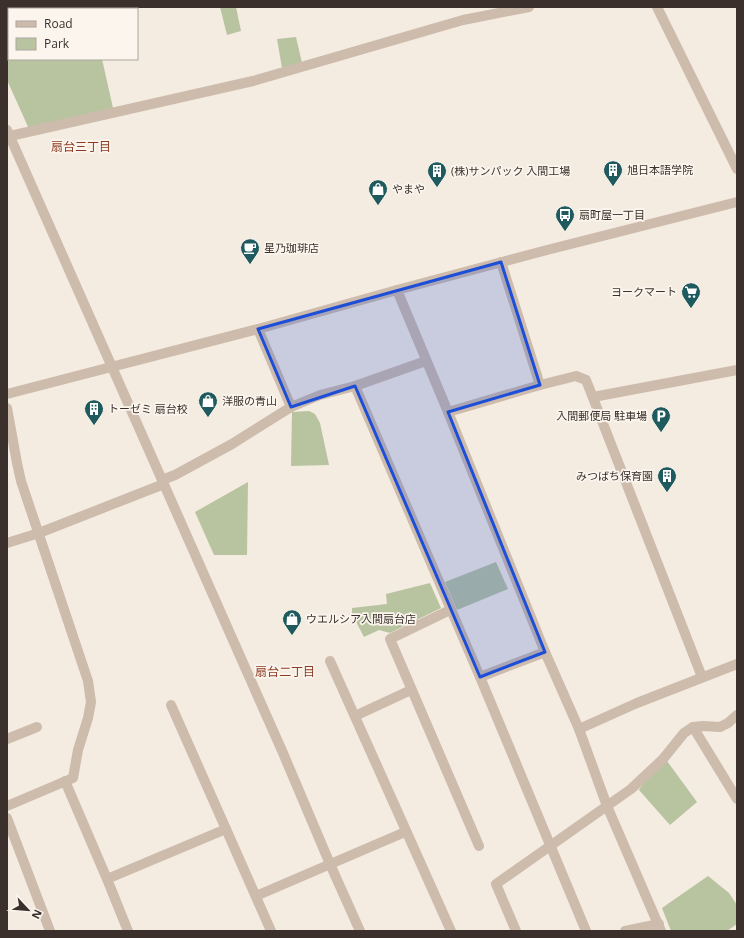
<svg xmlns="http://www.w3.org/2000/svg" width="744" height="938" font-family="'Open Sans','Noto Sans JP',sans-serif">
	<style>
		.green { fill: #b8c4a0 }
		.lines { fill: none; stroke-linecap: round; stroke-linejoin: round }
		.minor { stroke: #cdbbac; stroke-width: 10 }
		.marked { fill: #1d4ed8; fill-opacity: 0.2; stroke: #1d4ed8; stroke-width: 3; stroke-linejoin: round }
		.labels { text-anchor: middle; stroke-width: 3.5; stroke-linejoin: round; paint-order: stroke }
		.poi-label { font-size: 11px; fill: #3b302b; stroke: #fbf5ee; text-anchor: start }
		.neighbourhood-label { font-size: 12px; fill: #8c3b22; stroke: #fbf5ee }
	</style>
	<rect width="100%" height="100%" fill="#f4ebe1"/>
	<g class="green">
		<polygon points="220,7 236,7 241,31 227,35"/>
		<polygon points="296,37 302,63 282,68 277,39"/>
		<polygon points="9,47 9,59 102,59 113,108 29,129 7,80 7,48"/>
		<polygon points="309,411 315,414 320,423 329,465 291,466 292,412"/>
		<polygon points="248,482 247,555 214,555 195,512"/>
		<polygon points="496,562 508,589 457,610 445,582"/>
		<polygon points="430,583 441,608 390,633 379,630 364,637 352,614 352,608 387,604 386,594"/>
		<path d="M667,761L697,802L670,825L639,790C641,785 661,767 667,761Z"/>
		<polygon points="708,876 729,893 737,905 737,924 727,931 671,931 662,908"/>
	</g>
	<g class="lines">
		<g class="minor">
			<polyline points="657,7 737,169"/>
			<polyline points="7,130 283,753 330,864 360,931"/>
			<polyline points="10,136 253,81 463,20 529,7"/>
			<polyline points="501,262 540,385"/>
			<polyline points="397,290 448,412 545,652 579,729 607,806 661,931"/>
			<polyline points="258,329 291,407"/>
			<polyline points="355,386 480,677 586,931"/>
			<polyline points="7,394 258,329 397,290 547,250 737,202"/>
			<polyline points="593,397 737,370"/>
			<polyline points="7,408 17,463 21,481 88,681 91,702 88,718 78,750 73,778 7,806"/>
			<polyline points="448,412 540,385 576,376 586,380 702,677"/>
			<polyline points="162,480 175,475 232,444 291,407 320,395 355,386 426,361"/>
			<polyline points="7,543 39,533 164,484"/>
			<polyline points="450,610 390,639 479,846"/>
			<polyline points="330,661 451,931"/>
			<polyline points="480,677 545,652"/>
			<polyline points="171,705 226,829"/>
			<polyline points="355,716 411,690"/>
			<polyline points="693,727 737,799"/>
			<polyline points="579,729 637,703 737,664"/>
			<polyline points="7,739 37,727"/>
			<polyline points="65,781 107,879 128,931"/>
			<polyline points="7,818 50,931"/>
			<polyline points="107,879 226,829 271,931"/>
			<polyline points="256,896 405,832"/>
			<polyline points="516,931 496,884 631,789 663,759 684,733 693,727 703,726 720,727 728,723 737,715"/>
			<polyline points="625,931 659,924"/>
		</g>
	</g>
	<path class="marked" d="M501,262L540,385L448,412L545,652L480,677L355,386L291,407L258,329Z"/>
	<defs>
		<symbol id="building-pin" viewBox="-11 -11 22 30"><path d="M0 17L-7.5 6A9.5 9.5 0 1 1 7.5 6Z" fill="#1f5a5e" stroke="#fbf5ee"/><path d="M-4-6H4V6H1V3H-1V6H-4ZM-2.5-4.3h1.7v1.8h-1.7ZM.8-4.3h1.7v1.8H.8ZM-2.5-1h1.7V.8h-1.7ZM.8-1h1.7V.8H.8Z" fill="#fff"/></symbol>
		<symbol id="shop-pin" viewBox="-11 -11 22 30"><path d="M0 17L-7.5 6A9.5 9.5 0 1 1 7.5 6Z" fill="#1f5a5e" stroke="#fbf5ee"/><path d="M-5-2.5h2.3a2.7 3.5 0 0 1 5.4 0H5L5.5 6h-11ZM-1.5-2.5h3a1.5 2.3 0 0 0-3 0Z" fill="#fff"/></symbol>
		<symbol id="bus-pin" viewBox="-11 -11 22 30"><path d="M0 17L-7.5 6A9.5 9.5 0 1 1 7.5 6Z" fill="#1f5a5e" stroke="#fbf5ee"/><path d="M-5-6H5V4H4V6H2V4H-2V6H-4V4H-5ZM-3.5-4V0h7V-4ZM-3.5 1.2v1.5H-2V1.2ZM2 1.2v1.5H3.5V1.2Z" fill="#fff"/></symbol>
		<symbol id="cafe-pin" viewBox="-11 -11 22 30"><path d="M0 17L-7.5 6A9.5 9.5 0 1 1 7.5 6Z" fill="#1f5a5e" stroke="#fbf5ee"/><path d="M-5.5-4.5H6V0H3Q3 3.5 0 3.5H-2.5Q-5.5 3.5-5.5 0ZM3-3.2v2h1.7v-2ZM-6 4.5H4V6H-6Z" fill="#fff"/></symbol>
		<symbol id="supermarket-pin" viewBox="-11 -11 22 30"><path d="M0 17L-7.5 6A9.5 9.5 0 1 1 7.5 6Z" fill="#1f5a5e" stroke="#fbf5ee"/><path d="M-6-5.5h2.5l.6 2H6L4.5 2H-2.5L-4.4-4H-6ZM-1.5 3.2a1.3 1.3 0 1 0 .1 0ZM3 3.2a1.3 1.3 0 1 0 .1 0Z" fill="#fff"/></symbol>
		<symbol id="parking-pin" viewBox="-11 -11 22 30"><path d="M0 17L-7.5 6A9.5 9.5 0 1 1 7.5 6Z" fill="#1f5a5e" stroke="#fbf5ee"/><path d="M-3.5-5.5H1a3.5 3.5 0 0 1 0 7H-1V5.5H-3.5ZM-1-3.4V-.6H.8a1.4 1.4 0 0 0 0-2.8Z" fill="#fff"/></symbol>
	</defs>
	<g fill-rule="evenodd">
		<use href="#building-pin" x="602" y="159" width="22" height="30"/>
		<use href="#building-pin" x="426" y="160" width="22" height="30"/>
		<use href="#shop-pin" x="367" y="178" width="22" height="30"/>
		<use href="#bus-pin" x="554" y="204" width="22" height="30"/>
		<use href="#cafe-pin" x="239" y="237" width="22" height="30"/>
		<use href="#supermarket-pin" x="680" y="281" width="22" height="30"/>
		<use href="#shop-pin" x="197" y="390" width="22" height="30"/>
		<use href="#building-pin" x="83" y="398" width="22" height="30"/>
		<use href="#parking-pin" x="650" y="405" width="22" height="30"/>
		<use href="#building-pin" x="656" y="465" width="22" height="30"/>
		<use href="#shop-pin" x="281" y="608" width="22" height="30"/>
	</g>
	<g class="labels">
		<g class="poi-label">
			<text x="627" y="174">旭日本語学院</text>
			<text x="451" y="175">(株)サンパック 入間工場</text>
			<text x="392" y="193">やまや</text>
			<text x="579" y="219">扇町屋一丁目</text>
			<text x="264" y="252">星乃珈琲店</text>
			<text x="677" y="296" text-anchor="end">ヨークマート</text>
			<text x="222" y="405">洋服の青山</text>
			<text x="108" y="413">トーゼミ 扇台校</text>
			<text x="647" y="420" text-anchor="end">入間郵便局 駐車場</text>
			<text x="653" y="480" text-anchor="end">みつばち保育園</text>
			<text x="306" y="623">ウエルシア入間扇台店</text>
		</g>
		<g class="neighbourhood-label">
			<text x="81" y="151">扇台三丁目</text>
			<text x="285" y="676">扇台二丁目</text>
		</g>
	</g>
	<rect width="744" height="938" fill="none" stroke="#3b302b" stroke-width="16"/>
	<rect x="8" y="8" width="130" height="52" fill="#fbf5ee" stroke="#aea6a0"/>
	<rect x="16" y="21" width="20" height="6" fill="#cdbbac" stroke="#aea6a0"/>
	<text x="44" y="28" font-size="12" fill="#3b302b">Road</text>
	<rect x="16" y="38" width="20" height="12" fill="#b8c4a0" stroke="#aea6a0"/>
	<text x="44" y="48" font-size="12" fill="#3b302b">Park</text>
	<g transform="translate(28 910) rotate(116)" stroke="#fbf5ee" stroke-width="3" paint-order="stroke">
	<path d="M0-3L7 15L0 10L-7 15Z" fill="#3b302b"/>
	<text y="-6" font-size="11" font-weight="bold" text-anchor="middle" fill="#3b302b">N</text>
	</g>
</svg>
